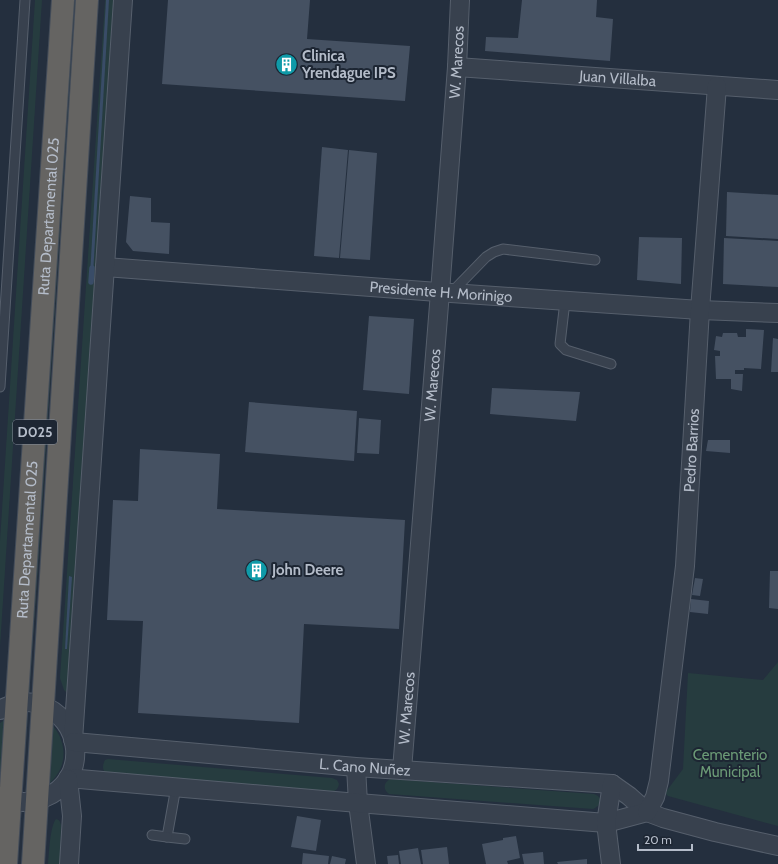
<svg xmlns="http://www.w3.org/2000/svg" width="778" height="864" font-family="Cabin,sans-serif">
	<style>
		.green { fill: #263c3f }
		.water { fill: #394c67 }
		.lines { fill: none; stroke-linecap: round; stroke-linejoin: round }
		.stream { stroke: #394c67; stroke-width: 5.5 }
		.building { fill: #455162 }
		.service-casing { stroke: #565f6c; stroke-width: 11 }
		.minor-casing { stroke: #565f6c; stroke-width: 20 }
		.trunk-casing { stroke: #434c59; stroke-width: 24 }
		.service { stroke: #38414e; stroke-width: 9 }
		.minor { stroke: #38414e; stroke-width: 18 }
		.trunk { stroke: #656462; stroke-width: 22 }
		.labels { text-anchor: middle; stroke-width: 4; stroke-linejoin: round; paint-order: stroke }
		.shield { fill: #1d2633; stroke: #878f9c; stroke-width: 1 }
		.shield-label { font-size: 14px; font-weight: bold; fill: #b4bcc9 }
		.poi-label { font-size: 15px; font-weight: bold; fill: #b4bcc9; stroke: #1d2633; text-anchor: start }
		.street-label { font-size: 15px; fill: #b4bcc9; stroke: #1d2633 }
		.park-label { font-size: 15px; fill: #6b9a76; stroke: #1d2633 }
	</style>
	<rect width="100%" height="100%" fill="#242f3e"/>
	<g class="green">
		<polygon points="35,0 42,0 0,647 0,541"/>
		<polygon points="73,0 75,0 40,539 29,696 28,697"/>
		<polygon points="105,0 114,0 68,692 66,692 64,690 60,678"/>
		<polygon points="778,662 778,826 668,796 665,793 683,769 688,673 763,680"/>
		<polygon points="6,719 1,783 0,782 0,723"/>
		<path d="M52,726H53C56,730 60,735 61,740C67,756 62,772 50,783Z"/>
		<path d="M108,759L332,778L337,780L339,784C338,789 336,791 331,792L107,774C102,770 102,766 105,760Z"/>
		<path d="M390,779L594,794L598,796L601,800C600,805 597,807 593,809L389,794C383,790 383,783 390,779Z"/>
		<path d="M56,819C60,820 60,822 61,825L60,864H48C49,854 50,826 56,819Z"/>
	</g>
	<g class="water">
		<polygon points="106,0 109,0 93,275 90,275"/>
		<polygon points="69,576 72,577 67,649 65,649"/>
	</g>
	<g class="lines">
		<polyline class="stream" points="91,282 92,268"/>
	</g>
	<g class="building">
		<polygon points="168,0 310,0 307,39 410,46 405,101 162,84"/>
		<polygon points="522,0 597,0 596,17 613,19 610,61 485,51 486,37 518,38"/>
		<polygon points="322,147 348,150 339,258 314,256"/>
		<polygon points="349,150 377,153 370,260 340,258"/>
		<polygon points="727,192 778,195 778,239 726,236"/>
		<polygon points="130,196 151,198 151,222 170,223 169,254 133,251 126,242"/>
		<polygon points="639,237 682,238 681,284 637,280"/>
		<polygon points="724,238 778,241 778,287 723,284"/>
		<polygon points="369,316 414,319 409,394 363,390"/>
		<polygon points="746,329 764,330 761,369 744,368 744,370 735,370 735,374 743,374 742,391 731,389 731,379 716,379 715,356 720,356 720,351 714,350 716,336 722,337 723,333 737,333 738,337 746,337"/>
		<polygon points="773,338 778,339 778,372 771,372"/>
		<polygon points="492,388 580,392 576,421 490,414"/>
		<polygon points="249,402 357,411 354,461 245,452"/>
		<polygon points="359,418 381,420 379,454 357,453"/>
		<polygon points="708,440 730,440 730,453 706,451"/>
		<polygon points="140,449 220,454 217,509 405,520 399,629 304,624 299,723 138,713 143,621 107,620 113,500 138,501"/>
		<polygon points="770,571 778,571 778,609 769,608"/>
		<polygon points="695,578 703,579 700,596 692,595"/>
		<polygon points="691,599 709,601 708,614 690,612"/>
		<polygon points="297,816 321,820 316,851 291,847"/>
		<polygon points="516,836 520,858 507,861 508,864 486,864 482,844 503,840 503,838"/>
		<polygon points="447,847 449,864 423,864 421,850"/>
		<polygon points="418,848 421,864 401,864 399,851"/>
		<polygon points="543,852 544,864 524,864 522,854"/>
		<polygon points="303,853 329,856 328,864 302,864"/>
		<polygon points="398,855 399,864 388,864 387,856"/>
		<polygon points="332,856 346,859 345,864 330,864"/>
		<polygon points="587,859 587,864 558,864 557,862"/>
	</g>
	<g class="lines">
		<defs>
			<g id="service">
				<polyline points="451,293 486,257 494,252 503,249 595,260"/>
				<polyline points="565,301 560,344 566,350 611,364"/>
				<polyline points="0,387 25,0"/>
				<polyline points="176,787 167,837 185,839"/>
				<polyline points="152,835 167,837"/>
			</g>
			<g id="minor">
				<path id="s1" d="M457,67L778,90"/>
				<path id="s2" d="M105,267L451,293L700,310L778,313"/>
				<path d="M0,710C11,703 25,700 38,704C84,717 89,781 44,798C33,802 22,804 11,800C7,799 4,796 0,794"/>
				<polyline points="73,740 123,0"/>
				<path id="s3" d="M74,742L356,767L612,784L629,796L647,812L663,818L715,832L778,846"/>
				<polyline points="356,767 358,803 366,864"/>
				<path id="s4" d="M402,770L440,292L457,67L460,0"/>
				<polyline points="68,778 358,803 606,823 647,812"/>
				<polyline points="68,779 72,816 69,864"/>
				<path id="s5" d="M647,812L655,797L659,781L685,566L700,310L717,86"/>
				<polyline points="611,864 606,823 612,784"/>
			</g>
			<g id="trunk">
				<path id="s6" d="M6,864L63,0"/>
				<polyline points="33,864 87,0"/>
			</g>
		</defs>
		<use href="#service" class="service-casing"/>
		<use href="#minor" class="minor-casing"/>
		<use href="#trunk" class="trunk-casing"/>
		<use href="#service" class="service"/>
		<use href="#minor" class="minor"/>
		<use href="#trunk" class="trunk"/>
	</g>
	<defs>
		<symbol id="building-disc" viewBox="-11 -11 22 22"><circle r="9.5" fill="#0f9aa8" stroke="#1d2633"/><path d="M-4-6H4V6H1V3H-1V6H-4ZM-2.5-4.3h1.7v1.8h-1.7ZM.8-4.3h1.7v1.8H.8ZM-2.5-1h1.7V.8h-1.7ZM.8-1h1.7V.8H.8Z" fill="#fff"/></symbol>
	</defs>
	<g fill-rule="evenodd">
		<use href="#building-disc" x="274" y="52" width="25" height="25"/>
		<use href="#building-disc" x="244" y="558" width="25" height="25"/>
	</g>
	<g class="labels">
		<rect class="shield" x="13" y="420" width="44" height="24" rx="3"/>
		<g class="shield-label">
			<text x="35" y="437">D025</text>
		</g>
		<g class="poi-label">
			<text x="302" y="61">Clinica<tspan x="302" dy="17">Yrendague IPS</tspan></text>
			<text x="272" y="575">John Deere</text>
		</g>
		<g class="street-label">
			<text dy="5" stroke="none"><textPath href="#s4" startOffset="710">W. Marecos</textPath></text>
			<text dy="5" stroke="none"><textPath href="#s1" startOffset="161">Juan Villalba</textPath></text>
			<text dy="5" stroke="none"><textPath href="#s6" startOffset="649">Ruta Departamental 025</textPath></text>
			<text dy="5" stroke="none"><textPath href="#s2" startOffset="337">Presidente H. Morinigo</textPath></text>
			<text dy="5" stroke="none"><textPath href="#s4" startOffset="386">W. Marecos</textPath></text>
			<text dy="5" stroke="none"><textPath href="#s5" startOffset="366">Pedro Barrios</textPath></text>
			<text dy="5" stroke="none"><textPath href="#s6" startOffset="325">Ruta Departamental 025</textPath></text>
			<text dy="5" stroke="none"><textPath href="#s4" startOffset="62">W. Marecos</textPath></text>
			<text dy="5" stroke="none"><textPath href="#s3" startOffset="292">L. Cano Nuñez</textPath></text>
		</g>
		<g class="park-label">
			<text x="730" y="760">Cementerio<tspan x="730" dy="17">Municipal</tspan></text>
		</g>
	</g>
	<path d="M638 844v6h54v-6" fill="none" stroke="#b4bcc9" stroke-width="2"/>
	<text x="644" y="844" font-size="12" fill="#b4bcc9" stroke="#1d2633" stroke-width="3" paint-order="stroke">20 m</text>
</svg>
